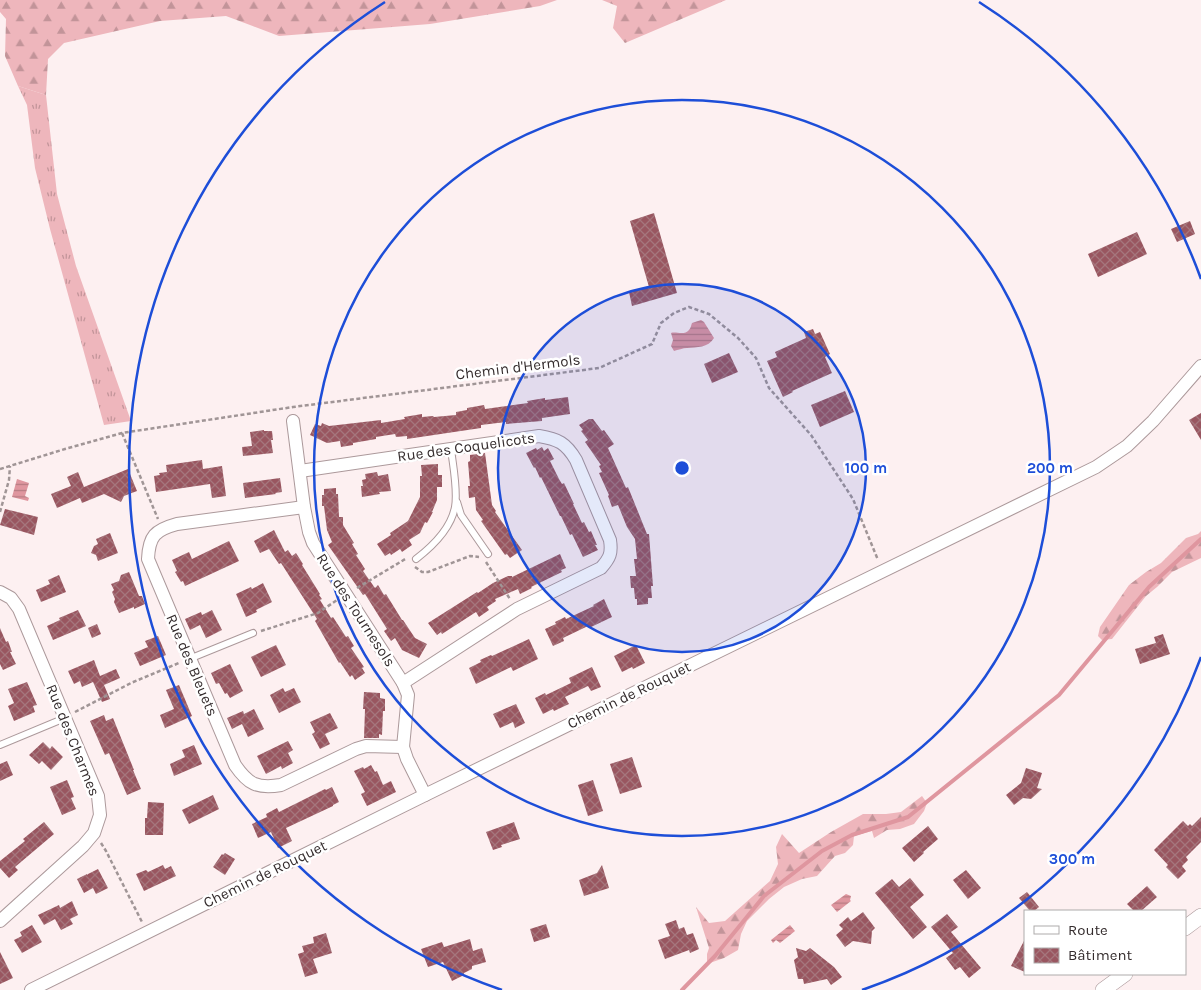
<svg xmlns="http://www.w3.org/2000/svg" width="1201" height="990" font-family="Karla,sans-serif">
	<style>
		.grass { fill: url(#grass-tufts) }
		.forest { fill: url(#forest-firs) }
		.water { fill: url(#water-rules) }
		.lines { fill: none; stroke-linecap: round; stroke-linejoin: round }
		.stream { stroke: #df969f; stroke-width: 4 }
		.building { fill: url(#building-cross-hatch) }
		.service-casing { stroke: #ac999b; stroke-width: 8 }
		.minor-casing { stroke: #ac999b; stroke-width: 14 }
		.tertiary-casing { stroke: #ac999b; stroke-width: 16 }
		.path { stroke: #a09596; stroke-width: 2.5; stroke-dasharray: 4 2.5; stroke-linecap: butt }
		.service { stroke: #fff; stroke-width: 6 }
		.minor { stroke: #fff; stroke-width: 12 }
		.tertiary { stroke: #fff; stroke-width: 15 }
		.ring { fill: none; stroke: #1d4ed8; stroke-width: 2.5 }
		.labels { text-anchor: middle; stroke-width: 5; stroke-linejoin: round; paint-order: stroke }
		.street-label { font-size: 15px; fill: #342c2d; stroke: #fff }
		.centre { fill: #1d4ed8; stroke: #fff; stroke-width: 2.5 }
		.ring-label { font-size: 15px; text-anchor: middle; font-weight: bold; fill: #1d4ed8; stroke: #fff; stroke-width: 5; stroke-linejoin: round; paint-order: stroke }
	</style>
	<defs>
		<pattern id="grass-tufts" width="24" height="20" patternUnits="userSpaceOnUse" patternTransform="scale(1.25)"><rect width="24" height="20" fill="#eeb6bc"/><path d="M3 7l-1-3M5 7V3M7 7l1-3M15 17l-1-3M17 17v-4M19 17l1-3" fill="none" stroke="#c29499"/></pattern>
		<pattern id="forest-firs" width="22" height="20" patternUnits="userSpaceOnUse" patternTransform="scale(1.25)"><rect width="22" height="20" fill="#eeb6bc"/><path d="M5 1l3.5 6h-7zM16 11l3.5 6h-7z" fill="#c29499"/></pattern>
		<pattern id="water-rules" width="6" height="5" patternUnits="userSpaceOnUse" patternTransform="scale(1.25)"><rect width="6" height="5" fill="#df969f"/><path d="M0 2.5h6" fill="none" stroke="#b67b82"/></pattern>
		<pattern id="building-cross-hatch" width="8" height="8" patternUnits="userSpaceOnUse" patternTransform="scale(1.25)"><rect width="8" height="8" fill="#995660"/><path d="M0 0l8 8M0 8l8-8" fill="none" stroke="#a5767d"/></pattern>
	</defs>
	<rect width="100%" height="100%" fill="#fdf0f1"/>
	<polygon class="grass" points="18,86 46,95 57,194 76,266 131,421 104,425 50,229 35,168 27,105"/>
	<g class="forest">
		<polygon points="0,0 557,0 540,6 430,24 279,36 226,16 160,21 64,43 48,59 46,95 18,86 5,56 6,19 0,12"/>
		<polygon points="602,0 726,0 625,43 613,28 617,6"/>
		<polygon points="1201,531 1201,558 1172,572 1157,587 1146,596 1112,639 1102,640 1098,636 1100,627 1129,585 1146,572 1161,563 1186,538 1198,534"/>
		<polygon points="922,796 927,803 924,811 914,824 900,829 887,830 874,838 872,831 854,836 853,845 845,853 835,856 817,876 802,879 784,887 769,899 747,921 741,934 738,950 724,958 707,964 707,954 709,948 696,907 709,923 725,921 770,881 778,864 776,847 782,834 799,853 831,832 863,814 886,814 901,812"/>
	</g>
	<g class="water">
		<path d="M701,320L704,322L714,338C708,348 697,347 687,348C683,348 678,350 674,351L671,346L673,340L671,333C676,331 684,336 689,330C691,328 691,325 692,323Z"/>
		<polygon points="17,479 29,483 25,496 29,498 28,501 12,497"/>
		<polygon points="846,894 851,896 850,900 851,901 837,912 831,905"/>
		<polygon points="790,925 795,931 780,943 776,940 773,943 771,940"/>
	</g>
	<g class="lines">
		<polyline class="stream" points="682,990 715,956 764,896 822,851 852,835 908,817 1059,695 1149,587 1201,539"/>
	</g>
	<g class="building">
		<polygon points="654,213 677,293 632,306 629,292 649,287 630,221"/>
		<polygon points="1190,221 1195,234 1177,242 1171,229"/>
		<polygon points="1137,232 1147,254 1098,277 1088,254"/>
		<polygon points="813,329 815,334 820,332 830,354 825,357 832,373 792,391 793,392 783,397 767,361 777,357 775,352 806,338 804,332"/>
		<polygon points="729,353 738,372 712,383 704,364"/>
		<polygon points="845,391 854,412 820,427 811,405"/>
		<polygon points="568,397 570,414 542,418 542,421 506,424 506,422 481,425 481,428 407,439 407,436 396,437 395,434 376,437 376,439 353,443 353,445 341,447 340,441 327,443 310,435 315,424 321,426 322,423 329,426 381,420 381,423 405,419 404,417 422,414 422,417 433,416 434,417 456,415 456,412 467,410 467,408 484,405 485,409 528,403 527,401 545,398 545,400"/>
		<polygon points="1201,413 1201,440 1189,420"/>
		<polygon points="589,419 593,419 602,431 604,430 614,444 608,448 626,488 628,487 647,534 649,534 653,586 651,586 652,598 648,598 648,604 637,605 637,599 635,599 634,588 631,588 630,576 636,576 634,559 637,559 635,539 627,527 618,505 612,507 608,496 609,495 599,473 602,472 599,466 601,465 585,442 588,440 581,431 583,430 579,425"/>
		<polygon points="264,430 264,431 272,431 273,440 271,440 273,453 243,456 242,447 252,446 250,432"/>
		<polygon points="542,447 544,451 548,448 554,459 550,461 559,479 562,484 564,483 574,504 573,504 582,523 584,522 589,532 591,531 597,545 595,545 598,550 583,557 572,534 570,535 561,516 560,516 541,477 540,478 535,467 534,468 526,453 536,448 537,450"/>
		<polygon points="485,453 492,505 496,511 495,512 522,550 510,558 507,554 505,555 481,521 483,520 476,510 475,497 469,498 468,486 470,486 468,462 470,461 470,455"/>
		<polygon points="202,460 203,469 222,466 226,496 212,498 210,484 156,492 154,476 160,475 159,473 167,472 166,465"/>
		<polygon points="438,464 438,475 442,475 442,487 437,487 437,500 432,512 433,512 427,523 425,522 420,533 409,540 412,545 402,552 400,549 391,555 390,553 385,556 377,544 391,535 390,533 408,521 420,497 420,476 422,476 421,465"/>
		<polygon points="128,469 137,491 124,496 121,502 104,494 82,503 80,498 57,508 51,494 71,486 67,477 78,472 84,487"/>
		<polygon points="377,472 378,476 388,474 391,491 379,492 380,494 362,497 361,486 363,486 362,480 366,479 365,474"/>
		<polygon points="280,478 282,492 275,493 276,494 245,498 243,483"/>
		<polygon points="336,488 336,494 338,494 339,517 343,517 343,525 354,543 352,544 358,554 356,555 365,569 363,571 375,588 378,585 384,595 386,594 402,620 403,620 415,638 427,644 419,658 402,650 395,638 391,641 384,631 387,629 365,594 363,595 328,545 332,542 327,530 324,506 322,506 322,495 324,495 324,489"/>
		<polygon points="5,509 38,517 34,535 0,525"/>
		<polygon points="274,530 285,552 288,550 292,556 296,553 303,564 302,565 320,594 319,595 322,599 320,600 331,618 333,617 346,637 348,636 354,646 351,648 364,667 362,668 365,673 355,680 352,675 350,677 340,662 339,663 315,621 317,619 281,563 279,564 269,549 260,553 254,541"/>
		<polygon points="110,533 118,553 98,561 96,555 91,553 94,546 98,544 96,539"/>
		<polygon points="229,541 239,561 185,586 183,581 181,582 175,572 177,571 172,560 189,552 192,559"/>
		<polygon points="560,554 566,568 561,570 562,572 531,587 532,588 520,594 518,589 495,599 496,601 487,607 489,610 479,617 476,612 442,634 441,632 437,635 428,623 477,592 478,593 493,583 508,576 512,576 512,577"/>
		<polygon points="129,572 139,596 142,596 145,604 134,609 134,607 119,613 114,602 115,599 112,592 114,590 111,584 119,581 121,575"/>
		<polygon points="59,575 66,592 41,602 36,590 50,584 48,580"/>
		<polygon points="263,583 272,602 256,610 257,612 246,617 236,594 251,587 252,589"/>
		<polygon points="604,599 612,617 589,628 588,626 563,638 564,641 553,646 545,629 556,624 555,622 565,617 566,619 594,606 593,605"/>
		<polygon points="78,610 86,626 53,640 47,626 60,620 59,618"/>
		<polygon points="212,610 222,630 206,638 200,625 190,630 185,619 201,612 202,615"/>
		<polygon points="97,624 101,634 92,638 88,628"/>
		<polygon points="0,628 6,642 8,641 12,652 10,652 16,664 3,670 0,664"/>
		<polygon points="1163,634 1170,654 1140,664 1135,649 1156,643 1154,637"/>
		<polygon points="158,636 166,655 140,666 134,653 148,647 145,641"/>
		<polygon points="529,639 538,659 513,671 511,667 476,684 469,668 481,662 480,660 491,655 492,656"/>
		<polygon points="276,645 286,665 261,677 251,657"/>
		<polygon points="636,645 645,663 633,669 632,667 622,672 614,656"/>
		<polygon points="94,660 100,676 116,669 120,678 104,685 110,699 102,702 93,682 82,687 80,681 74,684 68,671"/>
		<polygon points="230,664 243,691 230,698 227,693 225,694 219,683 216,684 211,673"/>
		<polygon points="592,667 601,687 591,691 588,686 565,697 569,704 554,711 553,709 543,714 535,698 545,693 546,695 571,683 569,678"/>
		<polygon points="27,682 37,705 33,706 35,712 14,721 8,706 14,703 8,689"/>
		<polygon points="179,685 192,716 165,728 160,715 174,709 166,690"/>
		<polygon points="283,688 285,692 294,688 301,702 279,713 270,695"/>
		<polygon points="364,692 380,693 380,698 385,699 385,711 383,711 382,735 379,734 379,738 364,738 365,709 363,709"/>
		<polygon points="516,704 525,723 515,728 513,722 500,728 493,714"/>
		<polygon points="254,709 264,729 248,737 242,724 232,729 227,718 243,711 244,714"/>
		<polygon points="330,713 338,728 325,734 330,744 320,749 312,734 315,732 310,722"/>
		<polygon points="104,715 106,721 113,718 134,770 133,770 141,789 127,795 109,753 105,755 90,721"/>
		<polygon points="288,741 293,750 288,753 293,763 282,769 281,766 266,774 257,756"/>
		<polygon points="43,742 50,749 52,746 63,757 51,770 42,761 39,764 29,755"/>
		<polygon points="194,745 202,764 174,776 170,764 185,757 182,750"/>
		<polygon points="632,757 642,787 620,794 610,764"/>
		<polygon points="7,761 13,775 0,781 0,764"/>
		<polygon points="371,765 375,772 377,771 383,785 391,781 396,792 367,806 361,794 365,792 354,771 363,767 364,769"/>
		<polygon points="1026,768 1042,773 1037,788 1042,789 1031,799 1023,798 1014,805 1006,795 1021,783"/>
		<polygon points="67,780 74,797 71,798 76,809 62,815 50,787"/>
		<polygon points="593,780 603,811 588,816 578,785"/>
		<polygon points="332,787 339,802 333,805 333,806 286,828 292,841 278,848 271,832 258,838 252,824 267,817 266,814 277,808 279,812 325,789 326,790"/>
		<polygon points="213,795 219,809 189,824 182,810"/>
		<polygon points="148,802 164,803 163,835 145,835 145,818 147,818"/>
		<polygon points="1201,817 1201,842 1186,857 1188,860 1182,866 1186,871 1178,879 1166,867 1168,865 1154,850 1183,821 1188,826 1190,824 1192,826"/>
		<polygon points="44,822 54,834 15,867 18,870 9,878 0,868 0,861 25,841 23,839"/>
		<polygon points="514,822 520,839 501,845 502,847 493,850 486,832"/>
		<polygon points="928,826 938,839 923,852 924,853 914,862 902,848"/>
		<polygon points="225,853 235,859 225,875 213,867 222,854 223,855"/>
		<polygon points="163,865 165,869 171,866 176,876 144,891 136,874 146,870 148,872"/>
		<polygon points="602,865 609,888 584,896 579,880 597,873"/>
		<polygon points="98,869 108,888 96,894 93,888 84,893 77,879 87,874 88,875 88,874"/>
		<polygon points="966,870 981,888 968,899 953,880"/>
		<polygon points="910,878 924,895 910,907 927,927 913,939 875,893 892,879 899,887"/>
		<polygon points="1147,886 1157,897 1141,911 1134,911 1127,904"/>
		<polygon points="1027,892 1039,907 1034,911 1030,911 1019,898"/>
		<polygon points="72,901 78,915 70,919 73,924 61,930 55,919 44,925 38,915 59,905 60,908"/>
		<polygon points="863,912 875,928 872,931 871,944 853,941 845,947 836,935 843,929 839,925 848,917 851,921"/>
		<polygon points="947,914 958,927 951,932 981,968 969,978 960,967 955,970 946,958 953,953 931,927"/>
		<polygon points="676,920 679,929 684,927 687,935 693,933 699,949 690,953 689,950 665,959 658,940 670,936 665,924"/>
		<polygon points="546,924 550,937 534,942 530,929"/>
		<polygon points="32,925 42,942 22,953 14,940 22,936 20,932"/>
		<polygon points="326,933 332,953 313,959 318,973 305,977 298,954 304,952 302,946 314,943 313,937"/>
		<polygon points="470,939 473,951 482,948 486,962 472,966 472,969 464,973 464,975 452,981 443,962 428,967 421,949 442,942 444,947"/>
		<polygon points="1025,939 1025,972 1011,966"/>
		<polygon points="796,948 806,951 810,948 834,967 842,977 831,985 827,979 804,984 803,979 798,979 794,960 798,957"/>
		<polygon points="0,952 13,978 0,984"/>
	</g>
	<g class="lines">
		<defs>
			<g id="service">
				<polyline points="457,502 461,515 488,554"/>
				<path d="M416,559C433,546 451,528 455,507C458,490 453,466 451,449"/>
				<polyline points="189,659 253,633"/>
				<polyline points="0,745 65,718"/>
			</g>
			<g id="minor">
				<polyline points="293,421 304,507 309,532 313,543 403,683 408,695 403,747 407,759 425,795"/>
				<path d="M300,471L539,436C558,439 566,443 576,460L610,540C612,553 610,558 601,568L517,609L403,683"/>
				<path d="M304,507L177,524C155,530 149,536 148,559L235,765C248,784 257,789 281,785L356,749L366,746L403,747"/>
				<polyline points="0,592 11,598 19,609 98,796 100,815 94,833 83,846 0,921"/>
				<polyline points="31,990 425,795 1096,467 1127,446 1153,421 1201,366"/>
			</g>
			<g id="tertiary">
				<polyline points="1185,928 1201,916"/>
				<polyline points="1103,990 1125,974"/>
			</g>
		</defs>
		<use href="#service" class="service-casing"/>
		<use href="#minor" class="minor-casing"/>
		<use href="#tertiary" class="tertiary-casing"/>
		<g class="path">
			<polyline points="122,433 158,519"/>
			<polyline points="0,469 65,449 122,433 293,407 599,368 652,344 661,323 674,313 689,307 709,314 738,338 756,358 769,388 811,435 853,499 878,560"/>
			<polyline points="0,512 9,480 10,466"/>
			<polyline points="486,562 510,599"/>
			<polyline points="415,567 422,572 428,572 470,556 479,557"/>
			<polyline points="357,588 407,558"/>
			<polyline points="261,631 318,613 337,600"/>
			<polyline points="75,712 131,683 179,663"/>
			<polyline points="101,843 106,851 142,922"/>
		</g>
		<use href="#service" class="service"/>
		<use href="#minor" class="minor"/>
		<use href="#tertiary" class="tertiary"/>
	</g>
	<circle cx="682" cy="468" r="184" fill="#1d4ed8" fill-opacity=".12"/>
	<g class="ring">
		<circle cx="682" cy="468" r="184"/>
		<circle cx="682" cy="468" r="368"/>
		<path d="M1201 657A552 552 0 0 1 862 990M502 990A552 552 0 0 1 385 2M979 2A552 552 0 0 1 1201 279"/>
	</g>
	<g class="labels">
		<g class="street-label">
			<text transform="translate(518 367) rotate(-7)" y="5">Chemin d'Hermols</text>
			<text transform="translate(466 447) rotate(-8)" y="5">Rue des Coquelicots</text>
			<text transform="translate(356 610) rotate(57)" y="5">Rue des Tournesols</text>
			<text transform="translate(192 665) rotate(67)" y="5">Rue des Bleuets</text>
			<text transform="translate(629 695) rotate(-26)" y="5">Chemin de Rouquet</text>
			<text transform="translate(73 740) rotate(68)" y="5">Rue des Charmes</text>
			<text transform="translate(265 874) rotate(-26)" y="5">Chemin de Rouquet</text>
		</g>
	</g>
	<circle cx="682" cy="468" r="8" class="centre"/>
	<g class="ring-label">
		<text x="866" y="473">100 m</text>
		<text x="1050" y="473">200 m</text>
		<text x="1072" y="864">300 m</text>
	</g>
	<rect x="1024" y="910" width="162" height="65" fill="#ffffff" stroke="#aeabab"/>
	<rect x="1034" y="926" width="25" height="8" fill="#ffffff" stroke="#aeabab"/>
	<text x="1068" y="935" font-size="15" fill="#342c2d">Route</text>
	<rect x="1034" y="948" width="25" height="15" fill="url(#building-cross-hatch)" stroke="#aeabab"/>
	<text x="1068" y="960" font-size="15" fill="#342c2d">Bâtiment</text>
</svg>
